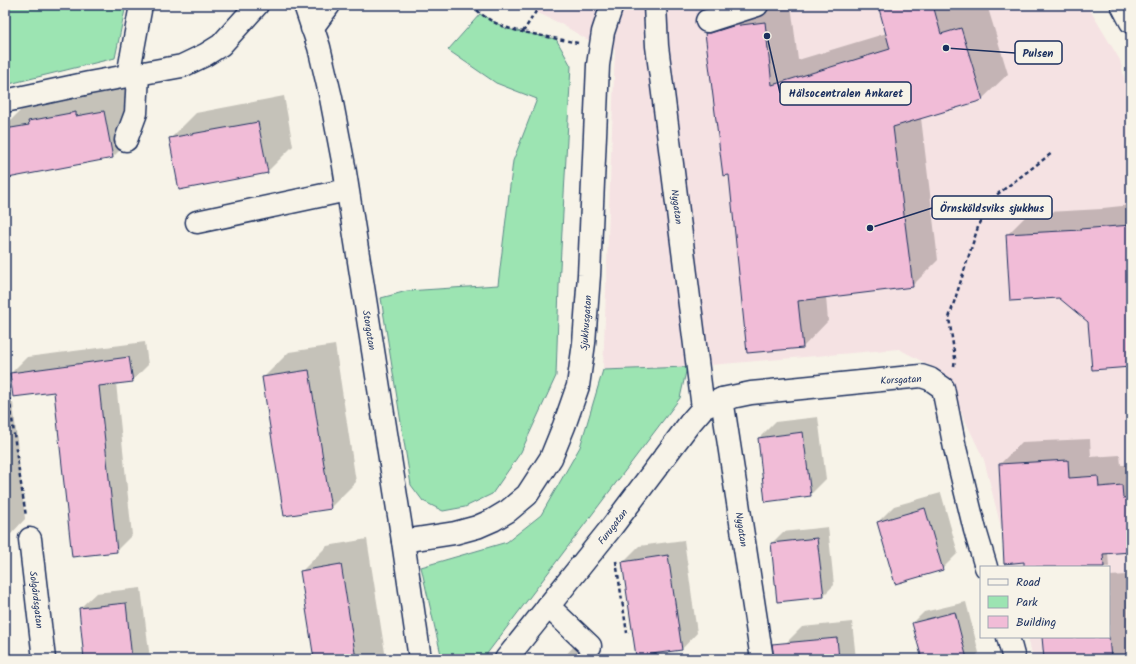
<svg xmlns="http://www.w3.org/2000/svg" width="1136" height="664" font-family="Kalam,sans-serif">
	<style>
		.built { fill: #f5e2e3 }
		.green { fill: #9ce4b2; stroke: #5c8a88 }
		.shadow { fill: #0003 }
		.building { fill: #f1bcd7; stroke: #1b2f5e }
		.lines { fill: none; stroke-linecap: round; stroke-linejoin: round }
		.minor-casing { stroke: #1b2f5e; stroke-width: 25 }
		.path { stroke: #1b2f5e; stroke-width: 2.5; stroke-dasharray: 4 3; stroke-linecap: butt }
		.minor { stroke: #f7f3e8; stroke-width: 22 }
		.labels { text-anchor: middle; stroke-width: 3; stroke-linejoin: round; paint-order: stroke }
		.street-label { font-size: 10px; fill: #1b2f5e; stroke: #f7f3e8 }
		.leader { fill: none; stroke: #1b2f5e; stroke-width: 1.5 }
		.callout-dot { fill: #1b2f5e; stroke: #f7f3e8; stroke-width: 1.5 }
		.callout { fill: #f7f3e8; stroke: #1b2f5e; stroke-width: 1.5 }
		.callout-label { font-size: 11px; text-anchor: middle; font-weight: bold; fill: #1b2f5e }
	</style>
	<rect width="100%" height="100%" fill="#f7f3e8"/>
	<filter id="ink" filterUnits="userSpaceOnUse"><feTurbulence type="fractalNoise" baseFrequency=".025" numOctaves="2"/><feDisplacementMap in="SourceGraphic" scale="8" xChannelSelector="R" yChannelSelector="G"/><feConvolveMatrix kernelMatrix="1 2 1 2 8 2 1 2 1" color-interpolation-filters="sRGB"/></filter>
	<g filter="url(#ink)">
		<polygon class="built" points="522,5 1087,5 1120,60 1131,106 1131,659 1033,659 1028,637 1109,637 1109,567 1011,567 984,460 942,372 899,349 687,367 603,370 615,50 600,47 561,24"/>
		<g class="green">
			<polygon points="5,5 126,5 115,58 5,85"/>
			<polygon points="480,14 507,29 556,39 571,66 559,286 556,376 521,452 492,494 465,507 443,511 423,501 411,485 381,298 407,291 498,285 513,161 537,99 496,83 448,50"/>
			<polygon points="687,367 680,398 483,659 442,659 421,567 507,542 541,515 580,447 603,370"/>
		</g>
		<g class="shadow">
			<polygon points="745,5 791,5 798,60 887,33 879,5 966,5 967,8 979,5 987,5 1008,74 982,99 921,118 938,260 912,286 826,297 828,321 803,347 729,174 706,34 732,8"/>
			<polygon points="130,85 139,131 113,157 9,177 5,157 5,126 26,105"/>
			<polygon points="284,96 293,146 267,172 170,139 196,113"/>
			<polygon points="1131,205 1131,366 1007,235 1029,213 1102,209 1103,208"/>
			<polygon points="145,342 148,365 132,381 116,383 132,535 116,551 54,391 11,373 27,357"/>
			<polygon points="335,345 356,482 330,508 263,378 289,352"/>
			<polygon points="13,402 25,519 11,534 5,534 5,403"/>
			<polygon points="818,417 826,479 810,495 759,438 775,422"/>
			<polygon points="1090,439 1091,457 1120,455 1121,465 1131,465 1131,551 1108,553 1109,567 1025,567 1025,561 1000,464 1022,442"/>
			<polygon points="941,493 958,553 942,569 878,522 894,506"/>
			<polygon points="828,527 834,585 823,596 772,543 783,532"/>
			<polygon points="367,539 386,659 315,659 301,572 327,546"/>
			<polygon points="684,540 697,633 682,649 623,562 639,546"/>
			<polygon points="1109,570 1109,576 1127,575 1131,619 1131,659 1045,659 1043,637 1109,637"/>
			<polygon points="141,588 150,659 85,659 80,608 96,593"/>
			<polygon points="966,602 979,653 973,659 923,659 913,623 924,612"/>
			<polygon points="852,622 856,659 788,659 786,643 802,627"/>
			<polygon points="576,644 592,659 562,659"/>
			<polygon points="227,654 227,659 199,659 201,657"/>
		</g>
		<g class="building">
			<polygon points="878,5 933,5 941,34 961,28 983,100 893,127 913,287 798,301 803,348 747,353 729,175 723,176 705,33 711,33 733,26 765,22 772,85 890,49"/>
			<polygon points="104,111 113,158 8,178 5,163 5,129 29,125 28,121 76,112 76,116"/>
			<polygon points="258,122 268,173 179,190 169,138"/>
			<polygon points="1131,225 1131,367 1092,370 1088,322 1059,298 1010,301 1006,234 1081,230 1080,229"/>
			<polygon points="129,357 133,382 99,386 117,552 72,557 54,392 13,397 10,373"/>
			<polygon points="309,370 331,509 284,516 262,377"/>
			<polygon points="803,432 811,496 765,502 758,438"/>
			<polygon points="1068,460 1069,478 1098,476 1099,487 1122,485 1123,498 1131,497 1131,552 1103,554 1104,567 1024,567 1024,562 1004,564 999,464"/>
			<polygon points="925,508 943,570 895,584 877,522"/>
			<polygon points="817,538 824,597 777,602 771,543"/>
			<polygon points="668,555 682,650 636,656 622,562"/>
			<polygon points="341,564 356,659 314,659 300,571"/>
			<polygon points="126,603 132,659 84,659 79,608"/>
			<polygon points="955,612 967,659 922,659 912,623"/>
			<polygon points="1042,637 1109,637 1111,659 1044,659"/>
			<polygon points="837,638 839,659 774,659 772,644"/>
		</g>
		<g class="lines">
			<defs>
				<g id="minor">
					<path id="s1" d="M305,5L319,47L331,98L344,166L403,541L420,659"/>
					<path id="s2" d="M655,5L657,46L703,408"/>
					<polyline points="1122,5 1131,22"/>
					<polyline points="707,21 757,5"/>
					<polyline points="312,28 329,5"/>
					<polyline points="128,76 141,5"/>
					<polyline points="5,101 89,83 182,66 205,55 221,45 257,5"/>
					<polyline points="126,140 136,113 138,74"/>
					<polyline points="197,222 347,190"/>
					<path id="s3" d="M722,399L762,659"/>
					<path id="s4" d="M30,539L44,659"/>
					<path id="s5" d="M403,541L455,533L477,527L493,520L508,511L527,495L551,458L564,426L578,386L584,343L589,275L598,65L603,32L612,5"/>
					<polyline points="548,606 590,646"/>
					<polyline points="1008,637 1014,659"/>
					<path id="s6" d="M506,659L611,528L690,423L703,408L722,399L751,393L921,376L930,379L943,388L955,448L975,530L986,567"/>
				</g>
			</defs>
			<use href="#minor" class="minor-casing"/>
			<g class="path">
				<path d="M472,5C485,20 503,28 523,32"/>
				<polyline points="540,5 523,32 578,43"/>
				<polyline points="5,364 18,465 26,516"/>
				<polyline points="954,366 955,358 949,318 978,227 995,196 1052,153"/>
				<polyline points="616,561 627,633"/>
			</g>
			<use href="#minor" class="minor"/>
		</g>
	</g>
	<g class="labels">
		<g class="street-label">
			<text dy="4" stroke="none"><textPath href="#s2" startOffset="203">Nygatan</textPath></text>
			<text dy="4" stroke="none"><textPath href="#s5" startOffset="320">Sjukhusgatan</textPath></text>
			<text dy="4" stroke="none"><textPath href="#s1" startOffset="332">Storgatan</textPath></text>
			<text transform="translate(901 379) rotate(-3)" y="4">Korsgatan</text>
			<text dy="4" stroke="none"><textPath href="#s6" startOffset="170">Furugatan</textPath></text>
			<text dy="4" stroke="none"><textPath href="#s3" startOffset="132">Nygatan</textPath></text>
			<text dy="4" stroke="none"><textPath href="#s4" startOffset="61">Solgårdsgatan</textPath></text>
		</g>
	</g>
	<path class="leader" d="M946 48L1015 53M767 36L780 93M870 228L932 208"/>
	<g class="callout-dot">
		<circle cx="946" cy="48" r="4"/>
		<circle cx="767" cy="36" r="4"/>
		<circle cx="870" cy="228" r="4"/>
	</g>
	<g class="callout">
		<rect x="1015" y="41" width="47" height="23" rx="4"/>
		<rect x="780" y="82" width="131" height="23" rx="4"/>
		<rect x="932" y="196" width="120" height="23" rx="4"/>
	</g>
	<g class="callout-label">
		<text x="1038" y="57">Pulsen</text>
		<text x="846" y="97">Hälsocentralen Ankaret</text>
		<text x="992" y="212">Örnsköldsviks sjukhus</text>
	</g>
	<rect width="1136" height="664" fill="none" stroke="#f7f3e8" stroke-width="20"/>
	<rect x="10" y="10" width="1116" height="644" fill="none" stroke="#1b2f5e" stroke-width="1.5" filter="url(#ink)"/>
	<rect x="980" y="566" width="130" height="72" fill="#f7f3e8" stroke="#9fa5b1"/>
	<rect x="988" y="579" width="20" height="6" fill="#f7f3e8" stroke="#9fa5b1"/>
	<text x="1016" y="586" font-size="12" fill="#1b2f5e">Road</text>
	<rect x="988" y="596" width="20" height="12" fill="#9ce4b2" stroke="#9fa5b1"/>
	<text x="1016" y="606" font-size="12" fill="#1b2f5e">Park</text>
	<rect x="988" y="616" width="20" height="12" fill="#f1bcd7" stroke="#9fa5b1"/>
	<text x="1016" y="626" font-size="12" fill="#1b2f5e">Building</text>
</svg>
